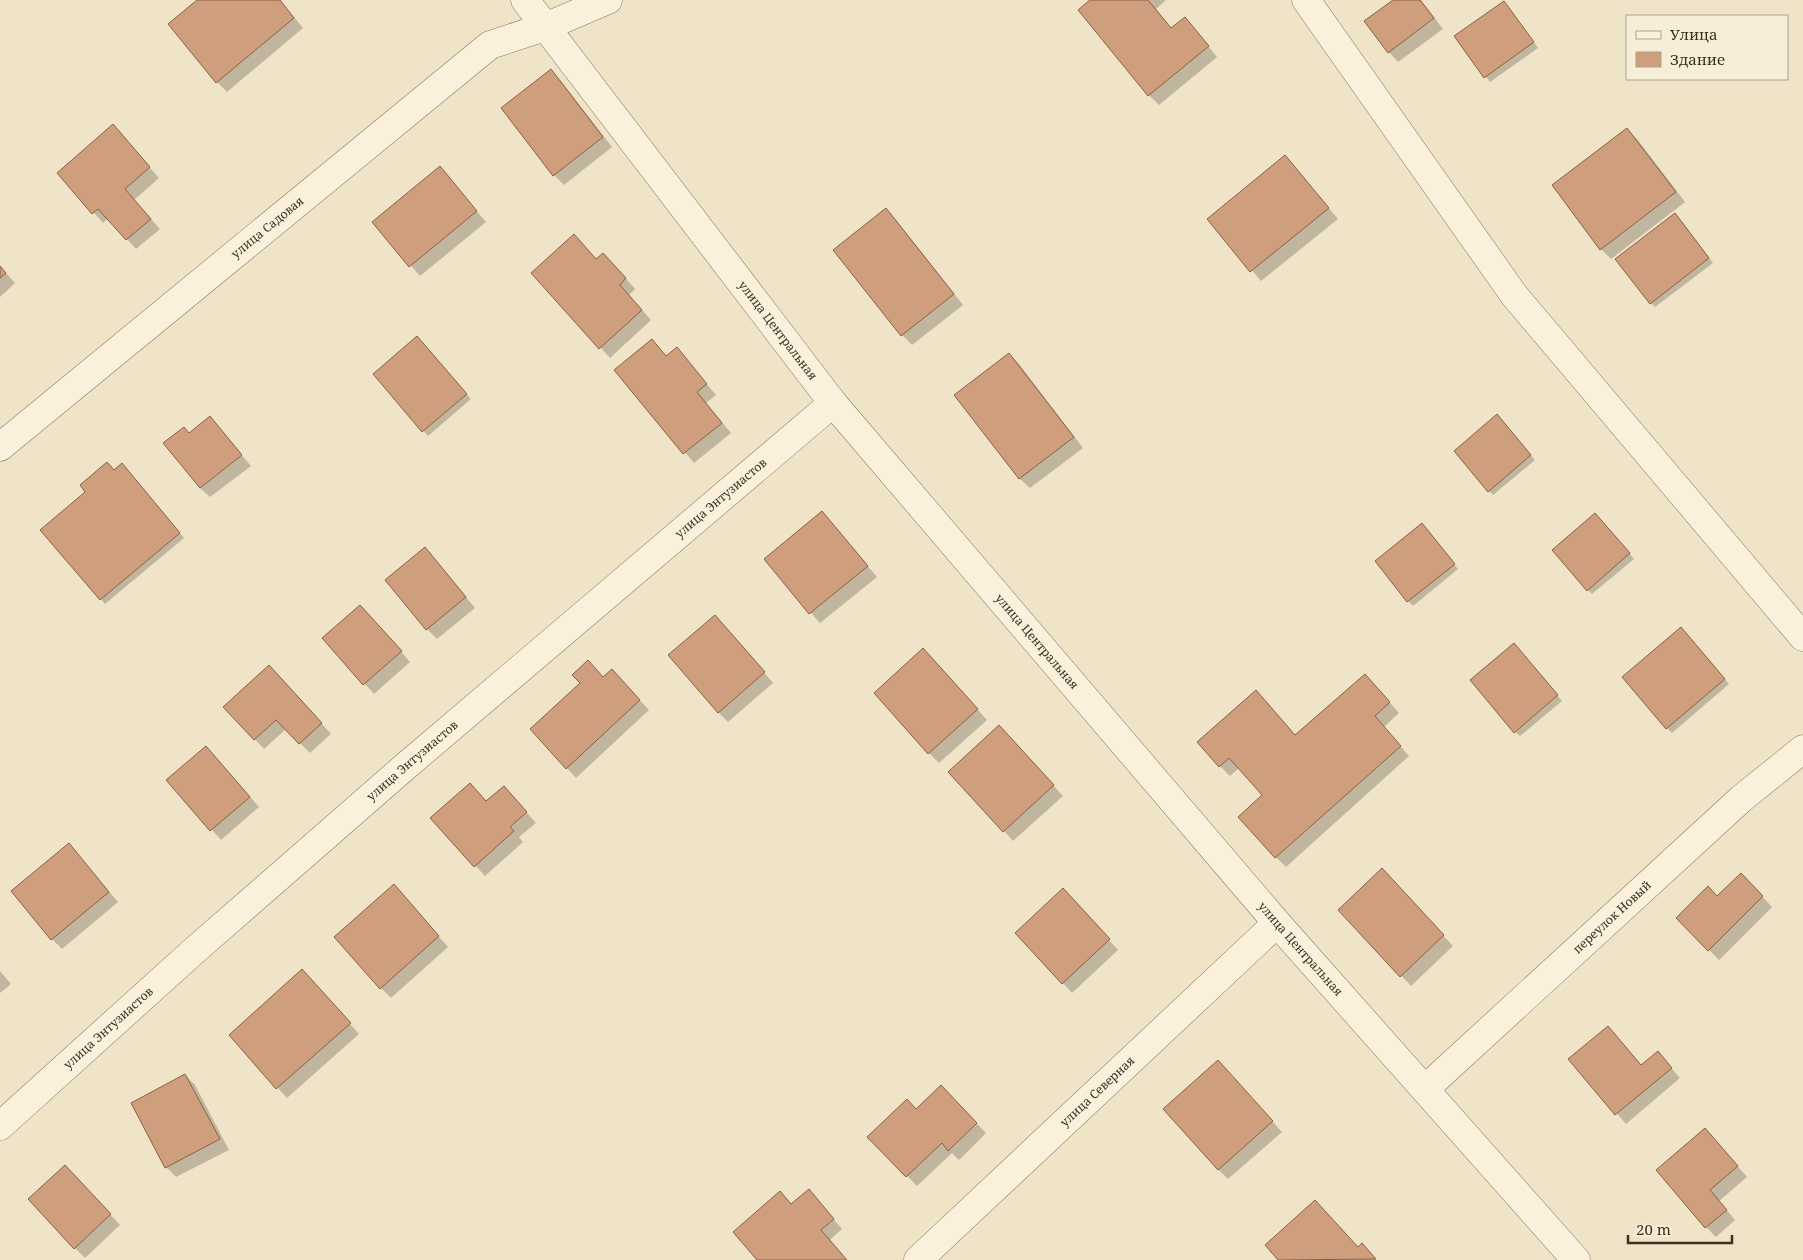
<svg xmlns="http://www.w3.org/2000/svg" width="1803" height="1260" font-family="'Noto Serif',serif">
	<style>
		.shadow { fill: #0003 }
		.building { fill: #cf9f7d; stroke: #8d5f41 }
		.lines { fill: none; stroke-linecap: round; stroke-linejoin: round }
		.street-casing { stroke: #8d765c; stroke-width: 29 }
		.street { stroke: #faf1dc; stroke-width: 28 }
		.labels { text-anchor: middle; stroke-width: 4.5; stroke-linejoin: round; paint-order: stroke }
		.street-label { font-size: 12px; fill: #3d2e20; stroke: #f7eed8 }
	</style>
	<rect width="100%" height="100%" fill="#f0e4c8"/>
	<g class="shadow">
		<polygon points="199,0 280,0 303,28 227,92 217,82"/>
		<polygon points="1092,0 1166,0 1156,9 1172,29 1195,29 1217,57 1159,105 1149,95"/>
		<polygon points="1395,0 1421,0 1443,29 1398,62 1389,52"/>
		<polygon points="1504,2 1538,48 1490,82 1456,37"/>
		<polygon points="551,71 561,81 612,147 564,185 554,175"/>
		<polygon points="1627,130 1637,139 1685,202 1611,259 1601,249"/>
		<polygon points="122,136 159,178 134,200 160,229 136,249 108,218 103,223 59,173"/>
		<polygon points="1285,157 1338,219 1261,281 1209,219"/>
		<polygon points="440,168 486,222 420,276 374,223"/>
		<polygon points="886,210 896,220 963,305 912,345 902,335"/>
		<polygon points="1680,219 1713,263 1655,307 1651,303"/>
		<polygon points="597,260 613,264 635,289 629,295 651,320 610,358 533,273"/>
		<polygon points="0,266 15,283 0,297"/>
		<polygon points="422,342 471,399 428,436 375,374"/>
		<polygon points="677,349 716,395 706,403 731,433 694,463 616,370 667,357"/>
		<polygon points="1009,354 1019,364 1083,448 1030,488 1020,479 956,395"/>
		<polygon points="210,418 251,466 210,497 200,488"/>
		<polygon points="1501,421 1535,460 1493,495 1489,491"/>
		<polygon points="126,469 184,538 105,604 101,599 114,472"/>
		<polygon points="822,513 877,577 820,623 765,560"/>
		<polygon points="1600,519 1634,559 1592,594 1588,590"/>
		<polygon points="1426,530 1458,569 1413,606 1408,601"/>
		<polygon points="434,558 475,608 437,639 427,629"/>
		<polygon points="370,616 410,662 374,694 324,638"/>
		<polygon points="725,626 773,683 728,722 718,712"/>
		<polygon points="1686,633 1729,684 1672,733 1667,728"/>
		<polygon points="1519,649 1562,701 1520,736 1515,732"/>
		<polygon points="933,660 987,720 939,763 929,753"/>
		<polygon points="279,676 331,734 310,753 286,729 264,749 225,707"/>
		<polygon points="604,679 622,681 649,710 576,778 567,768"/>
		<polygon points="1375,686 1399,713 1384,727 1409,756 1286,867 1276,857 1264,795 1239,768 1230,776 1220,766 1266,702 1296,736"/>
		<polygon points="1009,737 1063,796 1013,841 1004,831"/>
		<polygon points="206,747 259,807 221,840 168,780"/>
		<polygon points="513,797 536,823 519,837 523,842 485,876 432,818 487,802"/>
		<polygon points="69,845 118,902 62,949 52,939"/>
		<polygon points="1741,874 1772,907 1719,960 1678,918 1717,897"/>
		<polygon points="1392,880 1453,946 1411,986 1340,910"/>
		<polygon points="403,896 448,947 391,998 381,988"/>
		<polygon points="1073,900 1118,950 1072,993 1063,983"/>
		<polygon points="0,971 11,984 0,993"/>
		<polygon points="312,981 359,1034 287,1098 230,1035"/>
		<polygon points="1608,1027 1642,1066 1658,1053 1680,1078 1626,1124 1570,1059"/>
		<polygon points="1228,1072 1282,1132 1228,1179 1219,1170"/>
		<polygon points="185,1075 195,1085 229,1150 176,1177 166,1167"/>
		<polygon points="941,1087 986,1133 959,1160 952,1153 917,1186 869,1137 916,1110"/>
		<polygon points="1705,1129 1747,1177 1719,1201 1735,1220 1716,1237 1706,1227"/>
		<polygon points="75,1176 120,1225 85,1258 75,1248"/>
		<polygon points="818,1201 842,1229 830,1240 847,1260 758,1260 792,1206"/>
		<polygon points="1267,1245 1358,1248 1362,1245 1376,1260 1280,1260"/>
	</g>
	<g class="building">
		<polygon points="197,0 280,0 294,18 216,83 168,24"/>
		<polygon points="1090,0 1148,0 1171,28 1185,17 1209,46 1148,96 1078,10"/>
		<polygon points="1393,0 1420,0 1434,18 1388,53 1364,21"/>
		<polygon points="1504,1 1534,42 1484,78 1454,36"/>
		<polygon points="551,69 603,137 553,176 501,108"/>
		<polygon points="113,124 150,167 125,189 151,219 126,240 98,209 92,214 57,173"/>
		<polygon points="1627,128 1676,192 1600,250 1552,185"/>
		<polygon points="1285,155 1329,208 1250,272 1207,219"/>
		<polygon points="440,166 477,211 409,267 372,222"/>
		<polygon points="886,208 954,294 901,336 833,250"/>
		<polygon points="1675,213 1709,258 1650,304 1615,259"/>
		<polygon points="574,234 596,259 603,253 626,278 620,285 642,310 599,349 531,273"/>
		<polygon points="0,266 6,273 0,278"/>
		<polygon points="417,336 467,394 422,432 373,374"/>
		<polygon points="652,339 666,356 677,347 707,384 697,392 722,423 683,454 614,370"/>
		<polygon points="1009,353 1074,437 1019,479 954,395"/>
		<polygon points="1497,414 1531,455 1488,492 1454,451"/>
		<polygon points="210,416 242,455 200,488 163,443 184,427 189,433"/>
		<polygon points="107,462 114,470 122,463 180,533 100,600 40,530 85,492 80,485"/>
		<polygon points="822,511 868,566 809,614 764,559"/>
		<polygon points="1595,513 1630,553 1587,591 1552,550"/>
		<polygon points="1422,523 1455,564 1407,602 1375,561"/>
		<polygon points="425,547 466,597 426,630 385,580"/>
		<polygon points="360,605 402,651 363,685 322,638"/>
		<polygon points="715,615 765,672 718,713 668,655"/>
		<polygon points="1681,627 1725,679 1666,729 1622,677"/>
		<polygon points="1514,643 1558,695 1514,733 1470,680"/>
		<polygon points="923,648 978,709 928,754 874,693"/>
		<polygon points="588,660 603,677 612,669 640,700 566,769 530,729 580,683 572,675"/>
		<polygon points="269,665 322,723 299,744 276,720 254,740 223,707"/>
		<polygon points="1365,674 1390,702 1375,716 1401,746 1275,858 1238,817 1262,795 1229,758 1219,767 1197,742 1256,690 1295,735"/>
		<polygon points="999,725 1054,785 1003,832 948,772"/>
		<polygon points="206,746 250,797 210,831 166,780"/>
		<polygon points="470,783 486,801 504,786 527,812 510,827 514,831 474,867 430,818"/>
		<polygon points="69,843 109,892 51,940 11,891"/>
		<polygon points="1382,868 1444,935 1400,977 1338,910"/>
		<polygon points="1741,873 1763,896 1708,951 1676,918 1708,886 1717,896"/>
		<polygon points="394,884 439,936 380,989 334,937"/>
		<polygon points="1063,888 1110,939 1062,984 1015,933"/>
		<polygon points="302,969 351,1023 276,1089 229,1035"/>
		<polygon points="1608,1026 1641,1065 1658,1051 1672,1068 1615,1115 1568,1059"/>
		<polygon points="1218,1060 1273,1121 1218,1170 1163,1109"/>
		<polygon points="185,1074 220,1139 165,1168 131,1103"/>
		<polygon points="941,1085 977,1123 948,1151 942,1143 906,1177 867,1137 907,1099 916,1109"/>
		<polygon points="1705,1128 1738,1166 1710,1190 1727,1210 1705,1228 1656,1170"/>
		<polygon points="65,1165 111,1214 74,1249 28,1199"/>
		<polygon points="809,1189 834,1219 821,1230 847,1260 757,1260 733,1232 780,1191 791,1204"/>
		<polygon points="1315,1200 1358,1247 1362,1243 1376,1259 1278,1260 1265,1245"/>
	</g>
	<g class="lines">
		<defs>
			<g id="street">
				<path id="s1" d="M525,0L833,403L1277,923L1576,1260"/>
				<polyline points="1306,0 1514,295 1803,637"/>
				<path id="s2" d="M0,447L490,45L545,27L608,0"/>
				<path id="s3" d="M1425,1089L1741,799L1803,749"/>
				<path id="s4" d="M0,1126L195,950L407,765L833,403"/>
				<path id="s5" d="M918,1260L1277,923"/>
			</g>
		</defs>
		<use href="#street" class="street-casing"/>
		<use href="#street" class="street"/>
	</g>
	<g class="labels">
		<g class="street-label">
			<text dy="4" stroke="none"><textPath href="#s2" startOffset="346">улица Садовая</textPath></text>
			<text dy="4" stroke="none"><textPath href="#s1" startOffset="416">улица Центральная</textPath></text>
			<text dy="4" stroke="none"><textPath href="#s4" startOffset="956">улица Энтузиастов</textPath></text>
			<text dy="4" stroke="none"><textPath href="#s1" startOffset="821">улица Центральная</textPath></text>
			<text dy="4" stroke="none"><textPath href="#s4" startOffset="551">улица Энтузиастов</textPath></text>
			<text dy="4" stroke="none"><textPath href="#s3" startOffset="254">переулок Новый</textPath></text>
			<text dy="4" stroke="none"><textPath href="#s1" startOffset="1226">улица Центральная</textPath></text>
			<text dy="4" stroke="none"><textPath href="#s4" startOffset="146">улица Энтузиастов</textPath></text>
			<text dy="4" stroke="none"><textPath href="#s5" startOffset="246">улица Северная</textPath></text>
		</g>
	</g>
	<rect x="1626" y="15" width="162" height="65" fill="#f7eed8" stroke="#ada18e"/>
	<rect x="1636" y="31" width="25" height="8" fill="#faf1dc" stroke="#ada18e"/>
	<text x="1670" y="40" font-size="15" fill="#3d2e20">Улица</text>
	<rect x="1636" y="52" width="25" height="15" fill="#cf9f7d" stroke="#ada18e"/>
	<text x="1670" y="65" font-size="15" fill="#3d2e20">Здание</text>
	<path d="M1628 1235v8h104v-8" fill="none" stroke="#3d2e20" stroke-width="2.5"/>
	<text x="1636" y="1235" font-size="15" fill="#3d2e20" stroke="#f7eed8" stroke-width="4" paint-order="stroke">20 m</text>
</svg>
